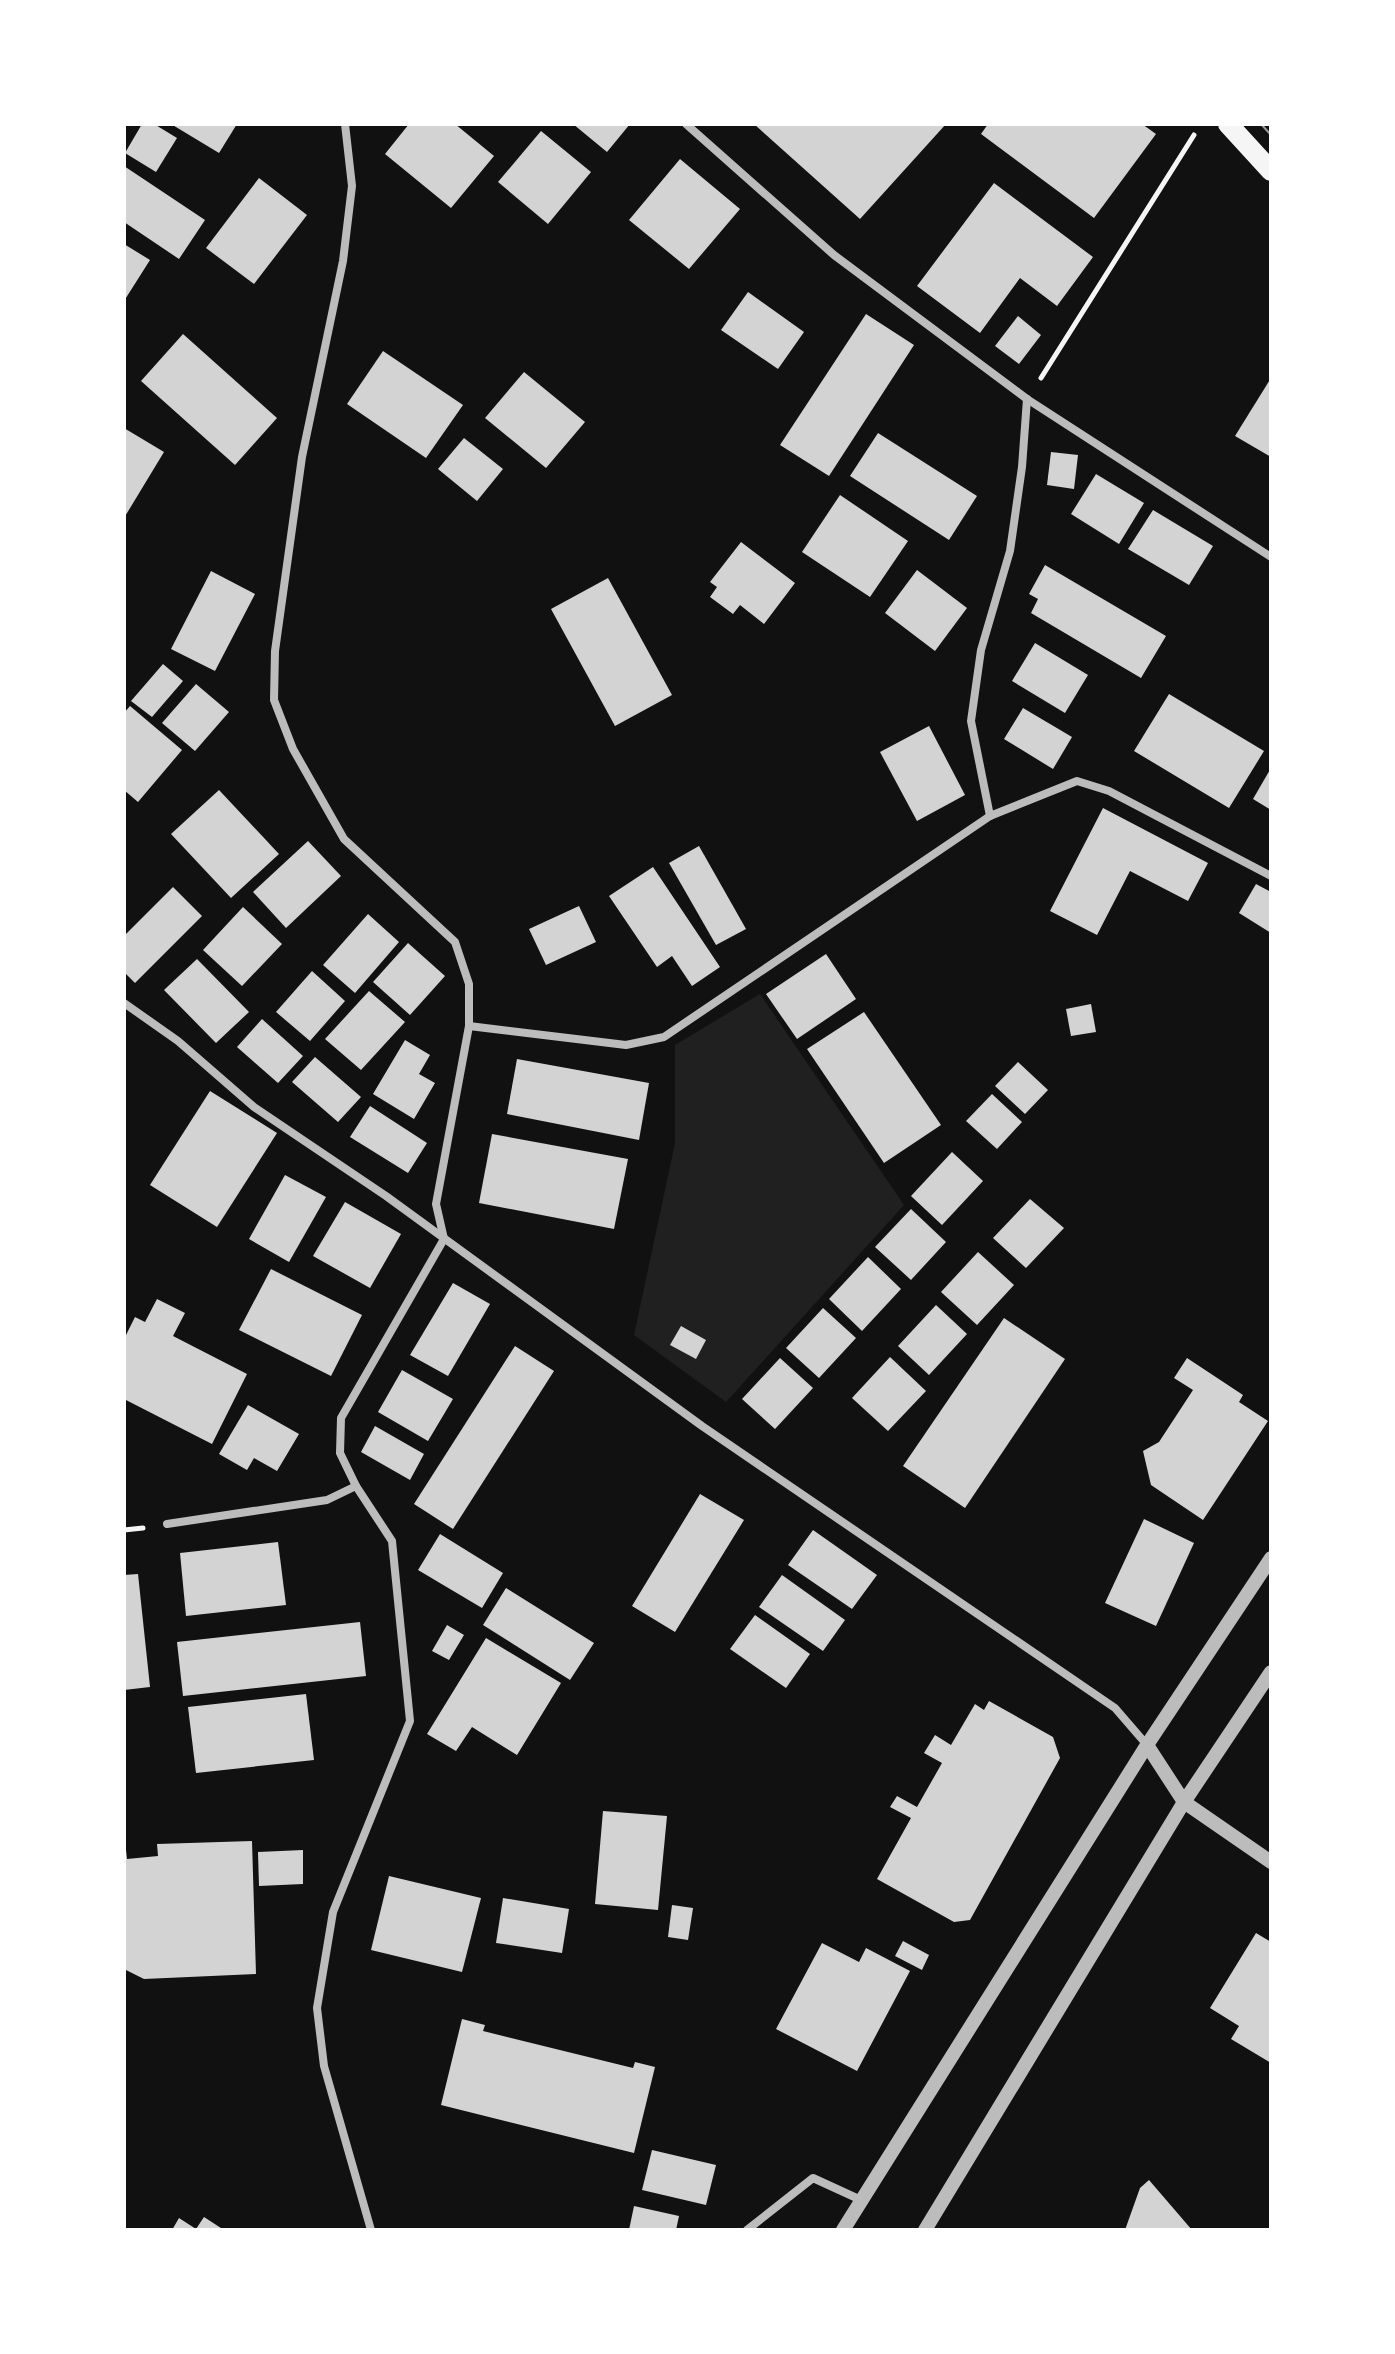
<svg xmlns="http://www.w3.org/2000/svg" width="1395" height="2354" font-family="'PT Sans',sans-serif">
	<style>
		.green { fill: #202020 }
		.building { fill: #d3d3d3 }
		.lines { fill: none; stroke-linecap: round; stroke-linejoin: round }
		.path { stroke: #f5f5f5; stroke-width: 5 }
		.minor { stroke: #bcbcbc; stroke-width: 8 }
		.tertiary { stroke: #bcbcbc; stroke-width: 14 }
		.primary { stroke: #f5f5f5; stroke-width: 20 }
		.tram { stroke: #9a9a9a; stroke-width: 2 }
	</style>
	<rect width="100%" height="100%" fill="#111"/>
	<polygon class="green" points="760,994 904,1205 726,1402 634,1335 675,1143 675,1045"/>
	<g class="building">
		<polygon points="142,124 154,124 177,138 156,172 125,153"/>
		<polygon points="171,124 237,124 219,153"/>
		<polygon points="409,124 455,124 494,156 451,208 385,154"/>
		<polygon points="573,124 630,124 607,152"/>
		<polygon points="754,124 946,124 860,219"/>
		<polygon points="988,124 1142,124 1156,134 1094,218 981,134"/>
		<polygon points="541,131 591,172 548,224 498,182"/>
		<polygon points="680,159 740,209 689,269 629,220"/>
		<polygon points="124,166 205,220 179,259 124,222"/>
		<polygon points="259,178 307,215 254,284 206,248"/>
		<polygon points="994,183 1093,257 1057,306 1020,278 980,333 917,286"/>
		<polygon points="124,244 150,260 124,301"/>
		<polygon points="748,292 804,332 778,369 721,330"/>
		<polygon points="866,314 914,345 829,476 780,445"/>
		<polygon points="1018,316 1041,335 1019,364 995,346"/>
		<polygon points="183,334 277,418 235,465 141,381"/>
		<polygon points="383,351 463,405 426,458 347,404"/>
		<polygon points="524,372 585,422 546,468 485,418"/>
		<polygon points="1271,378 1271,457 1235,436"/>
		<polygon points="124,428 164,452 124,518"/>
		<polygon points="878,433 977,496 949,540 850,476"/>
		<polygon points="464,438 503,469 477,501 438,469"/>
		<polygon points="1051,452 1078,455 1074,489 1047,485"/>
		<polygon points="1096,474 1144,503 1119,544 1071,514"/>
		<polygon points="840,495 908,541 870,597 802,552"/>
		<polygon points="1153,510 1213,546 1189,585 1128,549"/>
		<polygon points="741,542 795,583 764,624 740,605 733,614 710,597 717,587 710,582"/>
		<polygon points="1045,565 1166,636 1141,678 1031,613 1038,599 1029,594"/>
		<polygon points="917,570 967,608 935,651 885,613"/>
		<polygon points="211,571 255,594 215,671 171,649"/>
		<polygon points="608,578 672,695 615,726 551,609"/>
		<polygon points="1035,643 1088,675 1065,713 1012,681"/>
		<polygon points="163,664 183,681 152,717 131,701"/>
		<polygon points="196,684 229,712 195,751 162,723"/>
		<polygon points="1169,694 1264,751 1229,808 1134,751"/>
		<polygon points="130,706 182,750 138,802 124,790 124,713"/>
		<polygon points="1023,708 1072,737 1053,769 1004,739"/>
		<polygon points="929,726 965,795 917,821 880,752"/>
		<polygon points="1271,768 1271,810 1253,799"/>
		<polygon points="219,790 279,854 231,898 171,834"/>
		<polygon points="1103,808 1208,863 1188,901 1130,871 1097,935 1050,911"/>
		<polygon points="308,841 341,876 286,928 253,892"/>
		<polygon points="699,846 746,929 716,945 669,863"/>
		<polygon points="653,867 720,967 692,986 672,956 657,967 609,896"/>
		<polygon points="1256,884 1271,892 1271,933 1239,913"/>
		<polygon points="173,887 202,916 135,983 124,972 124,936"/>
		<polygon points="579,906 596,942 546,965 529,929"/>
		<polygon points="243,907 282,944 242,986 203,950"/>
		<polygon points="368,914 399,942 355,993 323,965"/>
		<polygon points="408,943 445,976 410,1015 373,982"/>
		<polygon points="826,954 856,999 797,1039 766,994"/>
		<polygon points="197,959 249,1012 216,1043 164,990"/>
		<polygon points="312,971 345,1001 310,1041 276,1012"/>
		<polygon points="369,991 405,1022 361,1070 325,1039"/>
		<polygon points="1091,1004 1096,1032 1071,1036 1066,1009"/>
		<polygon points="864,1012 941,1125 884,1163 807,1049"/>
		<polygon points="262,1019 303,1056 278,1083 237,1047"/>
		<polygon points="405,1040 430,1055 419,1074 435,1083 414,1119 373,1094"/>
		<polygon points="315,1057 361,1097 338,1122 292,1082"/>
		<polygon points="517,1059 649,1083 639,1140 507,1114"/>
		<polygon points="1018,1062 1048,1090 1025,1114 995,1086"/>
		<polygon points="210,1091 277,1133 217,1227 150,1185"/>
		<polygon points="992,1094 1022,1122 997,1149 966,1121"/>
		<polygon points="370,1106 427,1143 408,1173 350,1137"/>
		<polygon points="492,1134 628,1159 614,1229 479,1203"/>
		<polygon points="952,1152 983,1181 942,1225 911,1196"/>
		<polygon points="285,1175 326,1197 289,1262 249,1239"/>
		<polygon points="1030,1199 1064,1228 1026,1268 993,1238"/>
		<polygon points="345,1202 401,1234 370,1288 313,1256"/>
		<polygon points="911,1209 946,1242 911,1280 875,1247"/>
		<polygon points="978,1252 1014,1285 977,1325 941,1292"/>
		<polygon points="868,1257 901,1289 862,1331 829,1299"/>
		<polygon points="271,1269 362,1315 331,1376 239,1330"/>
		<polygon points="453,1283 490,1304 448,1376 410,1355"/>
		<polygon points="157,1299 185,1313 173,1336 247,1374 212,1444 124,1399 124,1339 135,1317 145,1322"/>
		<polygon points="936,1305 967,1334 929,1375 898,1346"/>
		<polygon points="823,1308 856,1338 819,1378 786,1348"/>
		<polygon points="1004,1318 1065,1359 965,1508 903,1466"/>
		<polygon points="681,1326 706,1340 696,1359 670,1345"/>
		<polygon points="515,1346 554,1371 453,1529 414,1504"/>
		<polygon points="890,1357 926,1391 888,1431 852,1398"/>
		<polygon points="780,1358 813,1388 775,1429 742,1399"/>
		<polygon points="1187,1358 1243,1395 1239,1402 1268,1421 1203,1520 1151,1485 1143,1451 1159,1442 1193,1390 1174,1378"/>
		<polygon points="402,1370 453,1399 428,1441 378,1412"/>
		<polygon points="248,1405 299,1434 277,1471 254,1458 247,1470 219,1454"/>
		<polygon points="375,1426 424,1454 410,1480 361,1452"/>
		<polygon points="700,1494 744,1520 675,1632 632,1606"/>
		<polygon points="1144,1519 1194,1543 1156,1626 1105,1603"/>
		<polygon points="813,1530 877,1575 852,1609 788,1565"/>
		<polygon points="440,1534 503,1573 482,1608 418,1570"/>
		<polygon points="278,1542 286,1605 186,1616 180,1553"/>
		<polygon points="138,1574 150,1687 124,1690 124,1575"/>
		<polygon points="782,1575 845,1620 823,1651 759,1607"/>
		<polygon points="506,1588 594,1643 570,1680 483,1625"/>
		<polygon points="755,1615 810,1654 786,1688 730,1649"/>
		<polygon points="360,1622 366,1676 183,1696 177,1642"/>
		<polygon points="447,1625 464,1635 449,1660 432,1651"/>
		<polygon points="486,1638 561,1683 517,1755 472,1727 456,1751 427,1734"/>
		<polygon points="306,1694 314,1760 196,1773 188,1707"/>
		<polygon points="989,1701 1053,1737 1060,1758 970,1920 954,1922 877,1879 911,1818 890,1807 897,1796 917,1807 942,1763 924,1753 935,1735 951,1745 975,1704 984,1710"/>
		<polygon points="603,1811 667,1816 658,1910 595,1904"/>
		<polygon points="252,1841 256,1974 144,1979 124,1969 124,1850 126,1850 127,1859 158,1856 157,1844"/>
		<polygon points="303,1850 303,1884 259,1886 258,1852"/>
		<polygon points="389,1876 481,1898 462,1972 371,1950"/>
		<polygon points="503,1898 569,1909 562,1953 496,1943"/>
		<polygon points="672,1905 693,1908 688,1940 668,1937"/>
		<polygon points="1256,1933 1271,1942 1271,2063 1231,2039 1239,2026 1210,2008"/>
		<polygon points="903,1941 929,1955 922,1970 895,1956"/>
		<polygon points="822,1943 859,1962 866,1948 910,1971 857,2071 776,2029"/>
		<polygon points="462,2019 485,2025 483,2031 633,2068 635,2062 655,2067 634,2153 441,2105"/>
		<polygon points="652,2150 716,2165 706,2205 642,2190"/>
		<polygon points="1149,2180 1192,2230 1125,2230 1140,2188"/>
		<polygon points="634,2206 679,2216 676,2230 629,2230"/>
		<polygon points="204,2217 224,2230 172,2230 179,2218 196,2229"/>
	</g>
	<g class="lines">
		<g class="path">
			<polyline points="1041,378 1194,135"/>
			<polyline points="124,1530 143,1528"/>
		</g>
		<g class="minor">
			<polyline points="345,124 352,186 343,261 302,457 275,651 274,700 293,749 344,839 455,942 469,984 469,1026 436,1204 444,1239 341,1418 340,1453 356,1486 392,1541 410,1721 333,1912 317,2008 324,2066 371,2230"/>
			<polyline points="686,124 834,255 1027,399 1271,557"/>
			<polyline points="990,816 971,721 981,650 1010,551 1022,467 1027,399"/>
			<polyline points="124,1003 178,1041 254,1107 386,1196 702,1426 1115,1708 1147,1745"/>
			<polyline points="469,1026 626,1045 664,1037 990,816 1077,781 1109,791 1271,876"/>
			<polyline points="167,1524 327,1500 356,1486"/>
			<polyline points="747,2230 813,2178 861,2200"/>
		</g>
		<g class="tertiary">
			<polyline points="1147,1745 1184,1802 1271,1862"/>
			<polyline points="843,2230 1147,1745 1271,1558"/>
			<polyline points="925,2230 1184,1802 1271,1672"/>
		</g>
		<polyline class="primary" points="1228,124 1271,171"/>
		<polyline class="tram" points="1261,124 1271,135"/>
	</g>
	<rect width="1395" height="2354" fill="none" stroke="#ffffff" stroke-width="252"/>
</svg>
